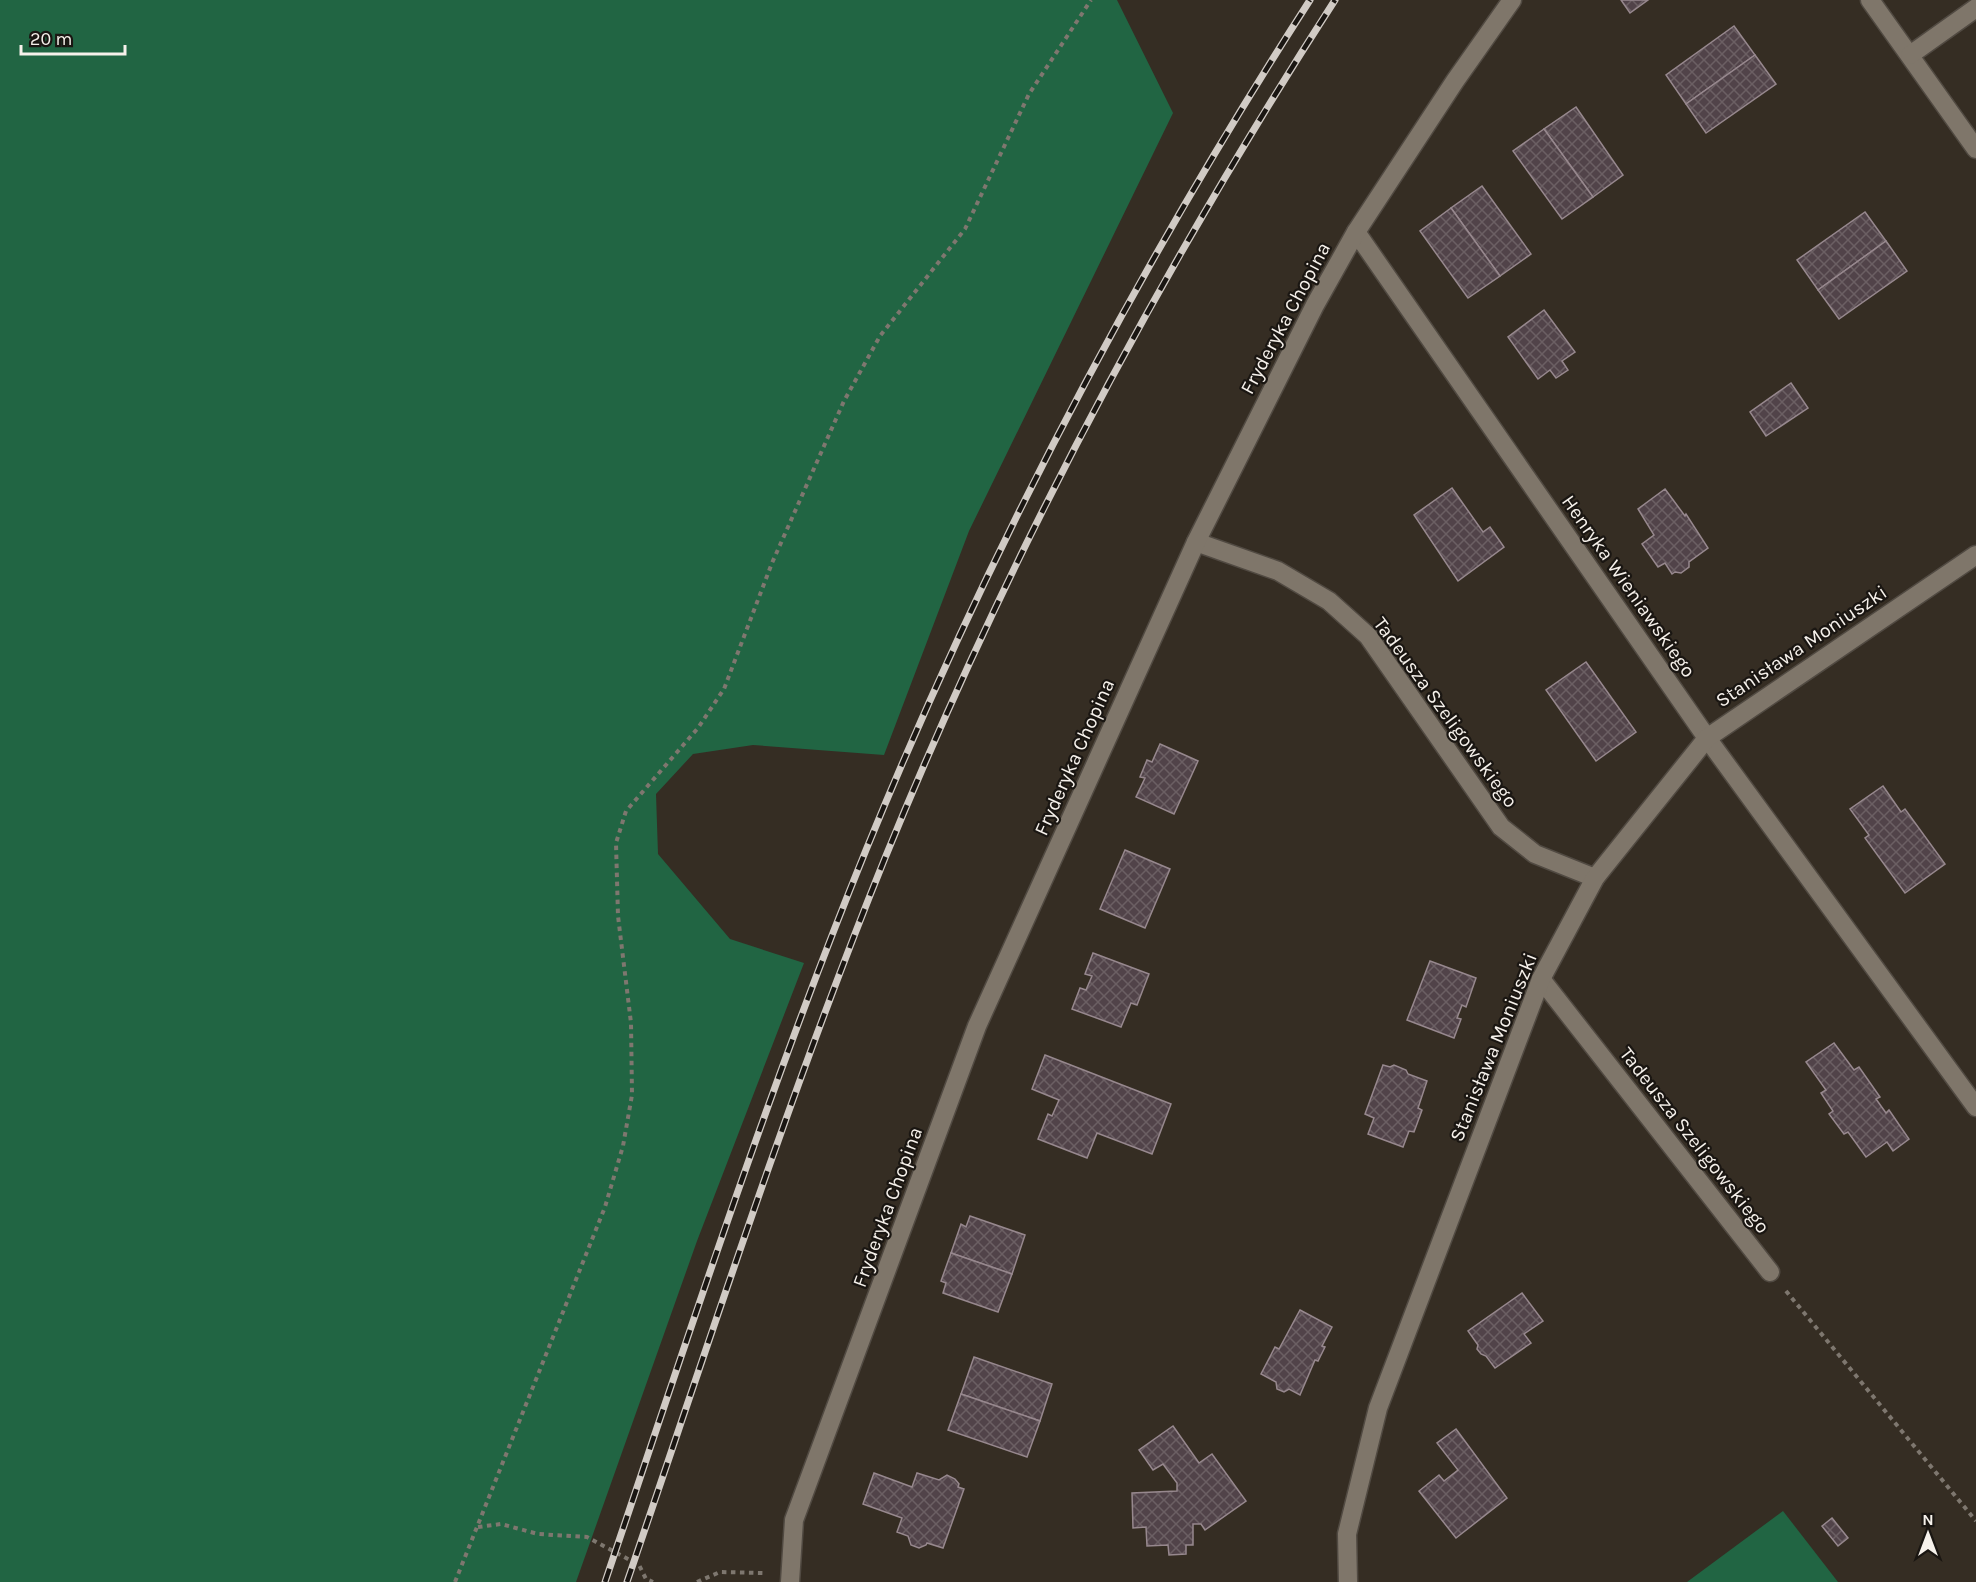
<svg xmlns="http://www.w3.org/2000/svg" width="1976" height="1582" font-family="Karla,sans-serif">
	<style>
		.grass { fill: #216543 }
		.building { fill: url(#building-cross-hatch); stroke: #97888e; stroke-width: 1.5 }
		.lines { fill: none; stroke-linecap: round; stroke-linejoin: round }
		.minor-casing { stroke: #514a42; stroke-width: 21 }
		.path { stroke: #7e776f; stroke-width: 4; stroke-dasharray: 4.5 4.5; stroke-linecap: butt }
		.minor { stroke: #7f766a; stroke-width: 18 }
		.rail-casing { stroke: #d1cbc5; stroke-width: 7 }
		.rail { stroke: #1a1612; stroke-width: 4.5; stroke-dasharray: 14; stroke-linecap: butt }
		.labels { text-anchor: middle; stroke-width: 4.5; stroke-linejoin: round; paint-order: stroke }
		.street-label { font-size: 20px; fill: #f6f1eb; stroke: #1a1612 }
	</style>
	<defs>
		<pattern id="building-cross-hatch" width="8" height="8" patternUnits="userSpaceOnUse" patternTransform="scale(1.5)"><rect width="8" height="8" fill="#514349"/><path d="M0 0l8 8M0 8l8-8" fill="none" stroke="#6b5f63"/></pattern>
	</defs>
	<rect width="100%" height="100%" fill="#352d23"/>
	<g class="grass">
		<polygon points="0,0 1117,0 1173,113 969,531 884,755 753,745 693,754 656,794 658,854 730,939 804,963 697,1241 576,1582 0,1582"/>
		<polygon points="1783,1511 1838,1582 1687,1582"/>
	</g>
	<g class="building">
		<polygon points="1621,0 1648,0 1630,13"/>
		<polygon points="1734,26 1755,55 1686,104 1666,75"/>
		<polygon points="1755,55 1776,84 1706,133 1686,104"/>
		<polygon points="1576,107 1623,175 1593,197 1544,129"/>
		<polygon points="1544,129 1593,197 1562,219 1513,151"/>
		<polygon points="1482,186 1531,254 1500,276 1451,208"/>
		<polygon points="1451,208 1500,276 1468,298 1420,231"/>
		<polygon points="1865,212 1886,241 1818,290 1797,260"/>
		<polygon points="1886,241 1907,271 1839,319 1818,290"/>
		<polygon points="1544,310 1575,352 1562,361 1568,370 1556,378 1550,370 1538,379 1508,337"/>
		<polygon points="1791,383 1808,408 1766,436 1750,412"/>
		<polygon points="1452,488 1483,532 1490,527 1504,547 1458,581 1414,515"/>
		<polygon points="1665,489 1685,516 1686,514 1708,548 1689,562 1689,567 1681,573 1675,572 1672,574 1665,563 1658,567 1642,544 1654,535 1638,509"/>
		<polygon points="1586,662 1636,732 1596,761 1546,690"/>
		<polygon points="1160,744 1198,761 1174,814 1136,797 1145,778 1140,777 1147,760 1152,762"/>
		<polygon points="1883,786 1901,812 1905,809 1945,864 1905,893 1865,838 1869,835 1850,809"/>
		<polygon points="1125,850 1170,869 1145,928 1100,909"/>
		<polygon points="1093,953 1149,974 1137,1005 1131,1003 1121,1027 1072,1009 1080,988 1086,990 1092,976 1085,974"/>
		<polygon points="1430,961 1476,978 1466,1007 1462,1005 1457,1018 1461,1019 1454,1038 1407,1020"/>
		<polygon points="1834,1043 1854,1070 1859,1067 1880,1097 1876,1099 1886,1113 1889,1110 1909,1139 1893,1151 1887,1142 1866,1157 1848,1132 1844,1134 1829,1114 1833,1111 1821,1093 1826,1090 1806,1062"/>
		<polygon points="1045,1055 1171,1104 1152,1154 1097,1133 1087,1158 1038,1139 1048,1114 1052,1116 1059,1100 1032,1089"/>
		<polygon points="1383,1065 1390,1067 1394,1065 1406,1070 1408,1074 1427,1081 1418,1108 1422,1110 1414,1132 1409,1131 1403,1147 1368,1134 1374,1118 1365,1114"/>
		<polygon points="970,1216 1025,1235 1012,1274 951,1253 961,1224 966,1227"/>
		<polygon points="951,1253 1012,1274 998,1312 943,1293 946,1283 941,1281"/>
		<polygon points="1522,1293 1543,1321 1524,1334 1531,1343 1495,1368 1486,1356 1481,1354 1477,1349 1478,1345 1468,1331"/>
		<polygon points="1300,1310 1332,1327 1322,1346 1325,1347 1318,1361 1315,1360 1300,1395 1289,1389 1284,1392 1277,1389 1276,1382 1261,1374 1275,1347 1279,1349"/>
		<polygon points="974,1357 1052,1384 1040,1421 961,1394"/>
		<polygon points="961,1394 1040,1421 1027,1457 948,1430"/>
		<polygon points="1173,1426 1199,1463 1212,1454 1246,1501 1205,1530 1201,1524 1193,1524 1193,1545 1186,1545 1186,1554 1169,1555 1168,1545 1147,1546 1146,1527 1133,1528 1132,1493 1177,1491 1177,1483 1163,1464 1153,1470 1139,1450"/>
		<polygon points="1456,1429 1507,1498 1456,1538 1419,1491 1439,1475 1444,1481 1458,1470 1437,1443"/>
		<polygon points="874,1473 912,1487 917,1473 939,1480 947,1475 955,1479 959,1484 958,1487 964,1489 943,1548 927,1543 926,1545 919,1548 911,1545 908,1536 897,1532 902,1518 863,1504"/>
		<polygon points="1832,1518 1848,1538 1838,1546 1822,1526"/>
	</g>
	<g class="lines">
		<defs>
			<g id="minor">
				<polyline points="1870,0 1976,149"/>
				<polyline points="1910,55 1976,8"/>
				<polyline points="1356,232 1707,738 1976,1107"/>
				<polyline points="1196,542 1278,571 1329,601 1368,636 1501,827 1535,854 1595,878"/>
				<polyline points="1541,979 1770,1272"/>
				<polyline points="790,1582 794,1520 977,1026 1196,542 1315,305 1356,232 1455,81 1512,0"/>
				<polyline points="1348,1582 1347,1534 1378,1408 1541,979 1595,878 1707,738 1976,555"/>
			</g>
		</defs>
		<use href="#minor" class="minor-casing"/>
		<g class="path">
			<polyline points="1786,1291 1976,1521"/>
			<polyline points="478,1527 501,1524 538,1534 587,1537 639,1565 646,1579 653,1582"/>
			<polyline points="455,1582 605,1207 623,1146 632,1095 631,1023 618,916 616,843 626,811 698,728 724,689 772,563 844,401 880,336 965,229 1029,94 1091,0"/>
			<polyline points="697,1582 720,1572 763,1573"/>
		</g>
		<use href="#minor" class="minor"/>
		<defs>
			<g id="rail">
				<path d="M605,1582C688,1337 768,1090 866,850C987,554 1137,269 1310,0"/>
				<path d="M627,1582C710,1339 789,1095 885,858C1007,559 1160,271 1335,0"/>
			</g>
		</defs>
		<use href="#rail" class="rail-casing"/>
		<use href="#rail" class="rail"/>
	</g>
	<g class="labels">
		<g class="street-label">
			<text transform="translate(1285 318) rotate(-62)" y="7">Fryderyka Chopina</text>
			<text transform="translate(1629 586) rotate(55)" y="7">Henryka Wieniawskiego</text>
			<text transform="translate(1801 646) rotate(-34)" y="7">Stanisława Moniuszki</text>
			<text transform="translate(1446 712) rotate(54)" y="7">Tadeusza Szeligowskiego</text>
			<text transform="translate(1074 757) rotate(-66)" y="7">Fryderyka Chopina</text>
			<text transform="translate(1493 1047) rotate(-68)" y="7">Stanisława Moniuszki</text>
			<text transform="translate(1695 1140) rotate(52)" y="7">Tadeusza Szeligowskiego</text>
			<text transform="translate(887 1207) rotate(-70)" y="7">Fryderyka Chopina</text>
		</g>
	</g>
	<g transform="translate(1928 1534)" stroke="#1a1612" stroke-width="4.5" paint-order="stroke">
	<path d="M0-4.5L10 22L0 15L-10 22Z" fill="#f6f1eb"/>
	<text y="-9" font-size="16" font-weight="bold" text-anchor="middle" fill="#f6f1eb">N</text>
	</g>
	<path d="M21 45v9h104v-9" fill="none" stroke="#f6f1eb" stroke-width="3"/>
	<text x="30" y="45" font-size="18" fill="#f6f1eb" stroke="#1a1612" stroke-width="4.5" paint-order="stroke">20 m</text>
</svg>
